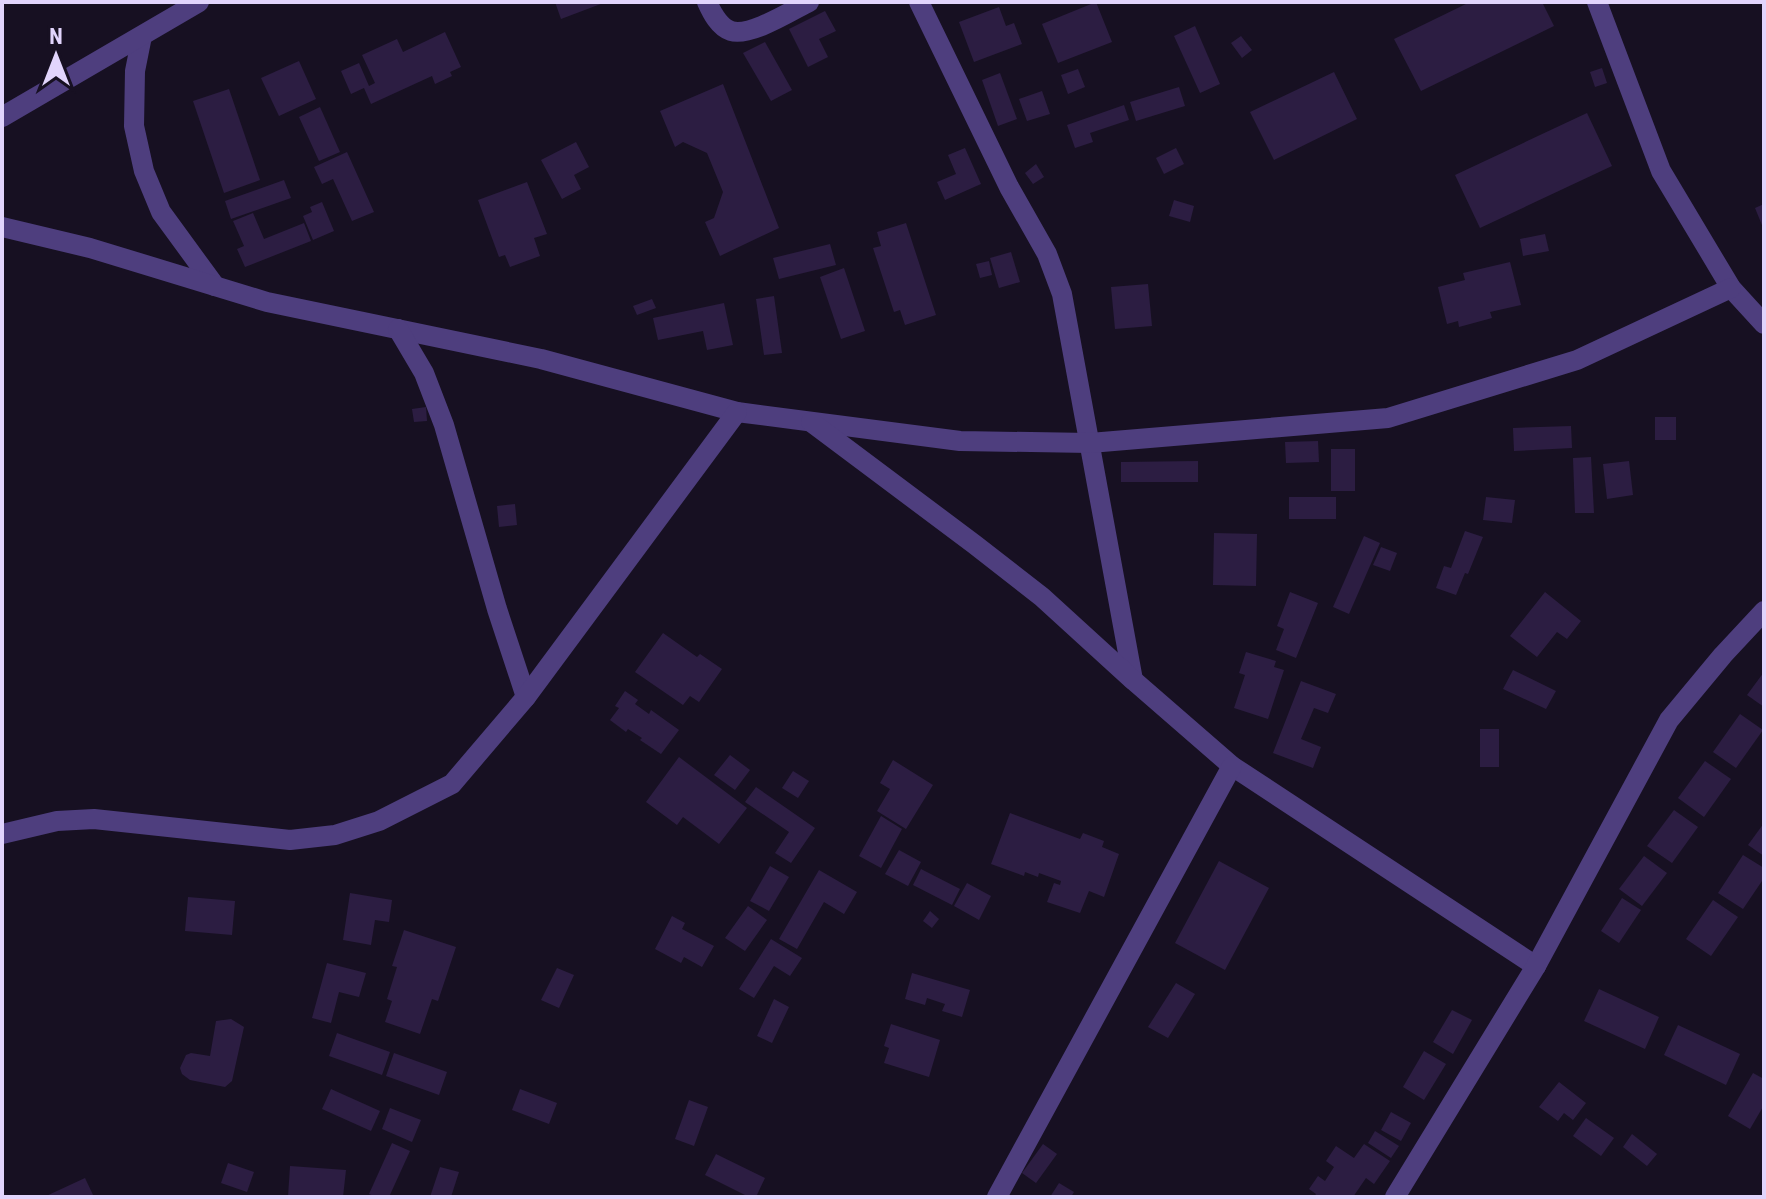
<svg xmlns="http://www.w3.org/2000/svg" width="1766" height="1199" font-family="'Roboto Condensed',sans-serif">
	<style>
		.building { fill: #2c1d42 }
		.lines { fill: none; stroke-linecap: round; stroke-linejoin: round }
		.minor { stroke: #4e3e7e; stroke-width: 20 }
	</style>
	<rect width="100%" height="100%" fill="#171022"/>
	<g class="building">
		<polygon points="555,2 606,2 561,19"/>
		<polygon points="1096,2 1112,42 1058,63 1042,24"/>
		<polygon points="1470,2 1542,2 1554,26 1421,91 1394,39"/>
		<polygon points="999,7 1006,26 1014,23 1022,44 974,62 959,22"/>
		<polygon points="825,11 836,31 819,39 828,57 808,67 789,29"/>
		<polygon points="1195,26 1220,84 1200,93 1174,36"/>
		<polygon points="445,32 461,67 450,72 452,76 435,84 432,76 371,104 364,88 351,94 341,71 359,63 369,86 375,83 362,55 397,39 403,52"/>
		<polygon points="1241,36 1252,50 1242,58 1231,43"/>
		<polygon points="765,42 792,90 771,101 743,53"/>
		<polygon points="299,61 316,99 279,116 261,78"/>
		<polygon points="1602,68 1607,83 1595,87 1590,72"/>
		<polygon points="1078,69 1085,87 1068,94 1061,75"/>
		<polygon points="1334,72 1357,119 1274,160 1250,112"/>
		<polygon points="1000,73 1017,119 998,126 982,80"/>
		<polygon points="723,84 779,228 720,256 705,222 714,218 723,192 707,153 683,142 675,147 660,111"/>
		<polygon points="1179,87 1185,106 1136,121 1130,102"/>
		<polygon points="229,89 260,180 224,193 193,101"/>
		<polygon points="1042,91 1050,114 1027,121 1019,99"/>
		<polygon points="1124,105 1129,120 1090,133 1093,142 1075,148 1067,125"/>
		<polygon points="320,107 340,152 319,161 299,117"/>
		<polygon points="1587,113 1612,166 1480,228 1455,175"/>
		<polygon points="576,142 589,167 574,175 581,189 562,199 541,160"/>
		<polygon points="965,148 981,184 945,200 937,182 956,174 948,155"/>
		<polygon points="1176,148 1184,164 1164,174 1156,158"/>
		<polygon points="347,152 374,212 352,221 333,179 322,184 314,167"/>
		<polygon points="1036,164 1044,177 1033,184 1025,173"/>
		<polygon points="284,180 291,198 231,219 225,201"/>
		<polygon points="527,182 547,234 534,238 540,256 510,267 505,255 499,257 478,200"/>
		<polygon points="1174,200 1194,206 1190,222 1169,216"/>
		<polygon points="322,202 334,231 313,240 303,216 312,212 310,207"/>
		<polygon points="1764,204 1764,230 1755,208"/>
		<polygon points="253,213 264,239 304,223 311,241 245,267 237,249 244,246 233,221"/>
		<polygon points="906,223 936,315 905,325 900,310 894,312 873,248 881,246 877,232"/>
		<polygon points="1545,234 1549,251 1523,256 1520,239"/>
		<polygon points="830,244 836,265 779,279 773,258"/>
		<polygon points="1011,252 1020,282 999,288 990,258"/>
		<polygon points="989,261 992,275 980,278 976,264"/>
		<polygon points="1510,262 1521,305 1490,312 1492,318 1459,327 1458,321 1447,324 1438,287 1465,280 1463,273"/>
		<polygon points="844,268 865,331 841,339 820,277"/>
		<polygon points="1148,284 1152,326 1115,329 1111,287"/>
		<polygon points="774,296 782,353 764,355 756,299"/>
		<polygon points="652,299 656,308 637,315 633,306"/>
		<polygon points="724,303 733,345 707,350 703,331 658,340 653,318"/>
		<polygon points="426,407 427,421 414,422 412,409"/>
		<rect x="1655" y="417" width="21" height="23"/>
		<polygon points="1571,426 1572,448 1514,451 1513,428"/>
		<polygon points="1318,441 1319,462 1286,463 1285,442"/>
		<rect x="1331" y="449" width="24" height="42"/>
		<polygon points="1591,457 1594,513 1575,513 1573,458"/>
		<polygon points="1198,461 1198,482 1121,482 1121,462"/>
		<polygon points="1629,461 1633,495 1607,499 1603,464"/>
		<rect x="1289" y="497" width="47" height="22"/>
		<polygon points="1486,497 1515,500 1512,523 1483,520"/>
		<polygon points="515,504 517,525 499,527 497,506"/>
		<polygon points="1465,531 1483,537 1468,574 1465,573 1456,595 1436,588 1444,566 1451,568"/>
		<polygon points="1214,533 1257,534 1256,586 1213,585"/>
		<polygon points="1364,536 1380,543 1349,614 1333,607"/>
		<polygon points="1381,547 1397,553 1390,571 1373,565"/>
		<polygon points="1290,592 1318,603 1296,658 1276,650 1284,629 1277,626"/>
		<polygon points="1545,592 1581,621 1567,639 1557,632 1537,657 1510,636"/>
		<polygon points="663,633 697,657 700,654 722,669 699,702 690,696 683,705 635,672"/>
		<polygon points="1246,652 1276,661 1274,667 1284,670 1268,719 1234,708 1245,675 1239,673"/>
		<polygon points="1513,670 1556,691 1546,709 1503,689"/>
		<polygon points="1764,672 1764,707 1747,695"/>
		<polygon points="1301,681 1336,694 1328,713 1314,708 1301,739 1321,747 1313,768 1273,753"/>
		<polygon points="625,691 638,700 635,704 649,714 651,710 679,730 661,754 640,740 642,738 628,729 626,732 610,720 619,708 615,706"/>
		<polygon points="1740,714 1763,730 1736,768 1713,752"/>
		<rect x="1480" y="729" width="19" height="38"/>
		<polygon points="730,755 750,770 735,790 714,775"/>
		<polygon points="679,757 747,808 719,844 683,817 677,825 646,802"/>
		<polygon points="893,760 933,785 906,829 877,811 890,789 880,783"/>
		<polygon points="1705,761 1731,779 1704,817 1678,798"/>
		<polygon points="793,771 809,781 798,798 782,788"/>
		<polygon points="756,787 815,828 791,863 775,853 789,832 745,802"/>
		<polygon points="1674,810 1698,827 1672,863 1647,846"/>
		<polygon points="1010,813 1080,839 1083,833 1104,841 1102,847 1119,854 1104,897 1089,891 1080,913 1047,902 1054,883 1060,885 1061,881 1039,873 1038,877 1025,872 1024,876 991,864"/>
		<polygon points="881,816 902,829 881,868 859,856"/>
		<polygon points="1764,823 1764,856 1748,845"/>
		<polygon points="899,850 921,862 908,886 885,874"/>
		<polygon points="1743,855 1764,868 1764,878 1743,909 1718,893"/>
		<polygon points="1644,856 1667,873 1642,906 1619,889"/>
		<polygon points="1219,861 1269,888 1225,970 1175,943"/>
		<polygon points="770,866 789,877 769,911 750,901"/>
		<polygon points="921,869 960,889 952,905 913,885"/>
		<polygon points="819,870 857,892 844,914 824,902 797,949 779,939"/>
		<polygon points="967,883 991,896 979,920 954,906"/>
		<polygon points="350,893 392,900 389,922 375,920 371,945 343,940"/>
		<polygon points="188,897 235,901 232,935 185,931"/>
		<polygon points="1622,898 1641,910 1619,943 1601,931"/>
		<polygon points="1713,900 1738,917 1711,956 1686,939"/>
		<polygon points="748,906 767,920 745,951 725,938"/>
		<polygon points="930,911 939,919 932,928 923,921"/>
		<polygon points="672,916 685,923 682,929 714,946 702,967 684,957 681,963 655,949"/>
		<polygon points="404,930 456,947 438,1001 432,999 420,1034 385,1022 392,1001 387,999 397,967 392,966"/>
		<polygon points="771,939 802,958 790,976 774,966 754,998 739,989"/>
		<polygon points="327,963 366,973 359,997 339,992 331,1023 312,1018"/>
		<polygon points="557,968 574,975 559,1008 541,1000"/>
		<polygon points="912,973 970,990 962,1017 942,1011 945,1004 927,998 925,1005 905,999"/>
		<polygon points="1176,983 1195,994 1168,1038 1148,1027"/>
		<polygon points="1599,989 1659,1017 1645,1049 1584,1021"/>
		<polygon points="774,999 789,1007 772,1043 757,1036"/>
		<polygon points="1452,1010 1472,1020 1453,1054 1433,1042"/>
		<polygon points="231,1019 244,1027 232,1081 225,1087 190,1080 182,1074 180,1068 186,1055 191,1053 210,1056 216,1021"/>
		<polygon points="891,1024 940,1040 929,1077 884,1063 889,1048 884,1046"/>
		<polygon points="1678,1025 1740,1054 1726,1085 1664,1055"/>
		<polygon points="337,1033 390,1052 382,1075 329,1056"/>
		<polygon points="1424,1051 1446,1064 1424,1100 1403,1087"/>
		<polygon points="394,1053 447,1072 439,1095 386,1076"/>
		<polygon points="1753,1073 1764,1079 1764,1105 1750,1129 1728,1116"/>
		<polygon points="1559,1082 1586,1103 1573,1120 1564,1113 1558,1121 1539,1107"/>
		<polygon points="331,1089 380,1111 371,1131 322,1109"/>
		<polygon points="520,1089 557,1103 549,1124 512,1110"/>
		<polygon points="689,1100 708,1107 694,1146 675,1139"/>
		<polygon points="390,1108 421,1120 412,1142 382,1129"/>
		<polygon points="1391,1112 1411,1123 1401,1141 1381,1130"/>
		<polygon points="1586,1118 1614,1138 1601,1156 1573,1136"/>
		<polygon points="1375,1131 1399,1146 1391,1158 1368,1143"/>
		<polygon points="1632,1134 1657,1154 1647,1166 1623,1147"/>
		<polygon points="392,1143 410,1151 389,1197 376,1197 369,1194"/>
		<polygon points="1043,1144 1057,1154 1036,1183 1022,1173"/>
		<polygon points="1364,1144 1390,1161 1374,1184 1366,1178 1353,1197 1314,1197 1316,1194 1309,1189 1318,1176 1325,1181 1334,1167 1326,1161 1336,1146 1354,1158"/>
		<polygon points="716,1154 765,1178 756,1197 749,1197 705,1175"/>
		<polygon points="228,1163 254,1172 247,1192 221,1183"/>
		<polygon points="290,1166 346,1170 343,1197 288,1197"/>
		<polygon points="440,1167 459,1172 451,1197 430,1197"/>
		<polygon points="85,1178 94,1197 44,1197"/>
		<polygon points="1059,1183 1074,1192 1071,1197 1050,1197"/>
	</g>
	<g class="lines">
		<g class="minor">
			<path d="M707,2C712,13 719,27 731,31C750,37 791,11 809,2"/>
			<polyline points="919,2 1009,187 1047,254 1062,294 1133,680"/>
			<polyline points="1597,2 1661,171 1731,288 1764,324"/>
			<polyline points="142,36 135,71 134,126 144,171 161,212 215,286"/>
			<polyline points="2,117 199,2"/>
			<polyline points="2,227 90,248 267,302 541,359 737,412 960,441 1090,443 1388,418 1577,360 1731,288"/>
			<polyline points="398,329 424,373 444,425 497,609 526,697"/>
			<polyline points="811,422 974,544 1042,597 1133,680 1232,766 1536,966"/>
			<polyline points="2,834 57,821 94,819 290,840 335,835 379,821 452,784 526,697 737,412"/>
			<polyline points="997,1197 1232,766"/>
			<polyline points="1395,1197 1536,966 1669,720 1723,655 1764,611"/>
		</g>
	</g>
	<rect width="1766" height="1199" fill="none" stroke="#e1d4fc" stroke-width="8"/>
	<g transform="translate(56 56)" stroke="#171022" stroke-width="6" paint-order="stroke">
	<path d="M0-6L14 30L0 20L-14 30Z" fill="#e1d4fc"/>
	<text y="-12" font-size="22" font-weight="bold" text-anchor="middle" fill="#e1d4fc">N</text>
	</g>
</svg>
